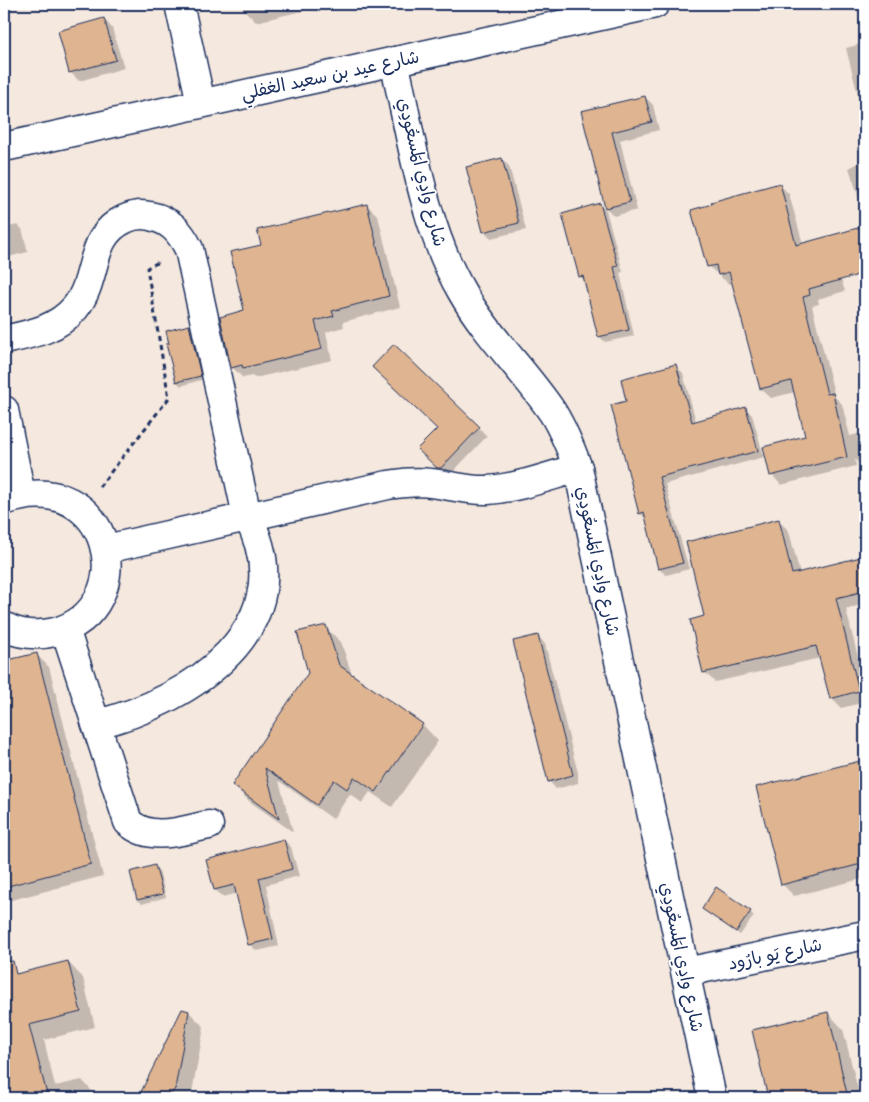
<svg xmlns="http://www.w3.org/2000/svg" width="869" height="1102" font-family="'Indie Flower','Playpen Sans Arabic',sans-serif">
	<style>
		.shadow { fill: #0003 }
		.building { fill: #dfb490; stroke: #1b2f5e }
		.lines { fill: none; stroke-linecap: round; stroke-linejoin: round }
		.minor-casing { stroke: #1b2f5e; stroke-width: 31 }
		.path { stroke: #1b2f5e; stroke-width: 3; stroke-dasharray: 5 4; stroke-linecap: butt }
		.minor { stroke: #fff; stroke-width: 28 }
		.labels { text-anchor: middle; stroke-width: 4; stroke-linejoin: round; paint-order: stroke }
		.street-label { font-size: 18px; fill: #1b2f5e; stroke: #fff }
	</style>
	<rect width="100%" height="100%" fill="#f5e8de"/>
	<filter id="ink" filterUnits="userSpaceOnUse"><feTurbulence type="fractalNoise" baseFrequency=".02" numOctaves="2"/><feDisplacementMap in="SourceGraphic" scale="10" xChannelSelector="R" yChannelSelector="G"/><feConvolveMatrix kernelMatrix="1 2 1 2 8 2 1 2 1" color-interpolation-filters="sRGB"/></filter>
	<g filter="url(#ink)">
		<g class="shadow">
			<polygon points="242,4 319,4 319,7 256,22 244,10"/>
			<polygon points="104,19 112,28 124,68 79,81 70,72"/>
			<polygon points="865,43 865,123 846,48"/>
			<polygon points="645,97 653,105 659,130 620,140 637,210 614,216 606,208 583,112"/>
			<polygon points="501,159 509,166 526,230 491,238 484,231"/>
			<polygon points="865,159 865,217 849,168"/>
			<polygon points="779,184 789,194 803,244 865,228 865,270 840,276 845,291 818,299 819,304 812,306 835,397 842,404 850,436 865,432 865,470 855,459 856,466 781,485 772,475 806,437 795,392 771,398 761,389 734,283 729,284 708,266"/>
			<polygon points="599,204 606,210 623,272 620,273 634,336 605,342 599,336 586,282 580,276"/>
			<polygon points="367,205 378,216 400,307 343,322 344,327 326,332 332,360 255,378 252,376 243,378 232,367 262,246"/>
			<polygon points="18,225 22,229 28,252 4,258 4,228"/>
			<polygon points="189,326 193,330 204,379 181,386 177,382"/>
			<polygon points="394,346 487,436 449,476 419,449 438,429"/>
			<polygon points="676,366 683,373 696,422 746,409 752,415 764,457 665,484 689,569 666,575 659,569 647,520 640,513 628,402"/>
			<polygon points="779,521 789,531 800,574 865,557 865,604 846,609 865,686 865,702 841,708 831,698 820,658 715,682 704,672 706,617"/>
			<polygon points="325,627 341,642 352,675 423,725 438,741 392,807 370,792 362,803 350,794 333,819 279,781 293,832 249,801 233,785 309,673"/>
			<polygon points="538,636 545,644 578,773 578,783 556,789 549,781"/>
			<polygon points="37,655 49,667 103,876 4,902 4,808 6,808 4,797 4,663"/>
			<polygon points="860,762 865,768 865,878 794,896 782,884"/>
			<polygon points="284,840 291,847 299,876 266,885 279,946 257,951 249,944 238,893 222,897 215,890"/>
			<polygon points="155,867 159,871 166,897 142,904 138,900 131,873"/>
			<polygon points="707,912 750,912 754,916 740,935"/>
			<polygon points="68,962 83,978 95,1027 44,1040 55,1086 82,1080 98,1098 4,1098 4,978"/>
			<polygon points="183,1010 189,1012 204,1027 191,1098 139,1098"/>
			<polygon points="828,1013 843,1029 858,1090 865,1088 865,1098 769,1098 753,1031"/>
		</g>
		<g class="building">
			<polygon points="104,18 116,60 69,73 58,31"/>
			<polygon points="645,96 652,122 612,132 630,202 605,208 581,111"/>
			<polygon points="502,158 519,223 483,232 466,167"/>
			<polygon points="780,183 796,245 865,226 865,273 809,289 810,295 803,297 827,394 833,393 847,457 770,476 763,447 805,436 791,381 760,389 729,272 718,275 716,265 707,267 691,210 712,204 711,202"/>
			<polygon points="600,203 618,266 614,267 629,330 598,337 583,276 579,277 562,214"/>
			<polygon points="367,204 389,296 332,311 334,316 315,321 322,349 243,368 242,365 231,368 220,317 244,310 230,252 261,245 257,230"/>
			<polygon points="189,325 201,376 176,382 166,344 169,344 166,331"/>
			<polygon points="394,344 480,427 441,468 437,468 417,449 437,429 372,367"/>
			<polygon points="676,364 692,422 746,407 758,451 659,477 683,563 658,569 644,512 639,514 611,405 626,401 621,379"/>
			<polygon points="779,519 792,574 865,556 865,591 836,598 859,691 830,699 816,646 703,673 690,620 704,616 686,542"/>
			<polygon points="326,625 339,665 423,724 376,792 354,777 347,789 334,780 317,805 265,768 279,819 232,785 308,673 297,632"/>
			<polygon points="538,635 573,775 548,782 513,641"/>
			<polygon points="37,653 91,864 4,887 4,661"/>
			<polygon points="860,761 865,781 865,863 781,885 756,787"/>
			<polygon points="284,839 292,869 259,878 273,939 248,945 234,885 214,890 206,860"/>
			<polygon points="155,865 163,894 137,900 130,872"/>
			<polygon points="716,887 751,911 736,932 702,909"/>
			<polygon points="13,961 16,974 68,961 81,1012 29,1025 48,1098 4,1098 4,962"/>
			<polygon points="182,1009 189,1011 175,1089 168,1098 138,1098"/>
			<polygon points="828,1012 848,1098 768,1098 752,1030"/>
		</g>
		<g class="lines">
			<defs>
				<g id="minor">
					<polyline points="179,4 201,103"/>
					<path d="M394,61C411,135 423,226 462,292C487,336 525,371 553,413C564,431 571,449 578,468L712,1098"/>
					<polyline points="4,147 655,4"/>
					<path d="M4,340C31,334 56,330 75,308C99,279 87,236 125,219C133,215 142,214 150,216C170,220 180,231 189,249L247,516C307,625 189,703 96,724"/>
					<polyline points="4,410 21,495"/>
					<path d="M4,501C112,463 144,608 55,632C39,636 18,635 4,626"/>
					<path d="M106,549L388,485C402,483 416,481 431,483C450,485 468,491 488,490C518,488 549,476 578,468"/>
					<path d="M65,629L128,822C152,843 182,830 209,825"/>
					<polyline points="686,972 865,935"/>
				</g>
			</defs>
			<use href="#minor" class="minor-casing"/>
			<polyline class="path" points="99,487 169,398 147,268 161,261"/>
			<use href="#minor" class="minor"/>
		</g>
	</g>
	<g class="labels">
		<g class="street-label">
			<text transform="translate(330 75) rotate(-12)" y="6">شارع عيد بن سعيد الغفلي</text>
			<text transform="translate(422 172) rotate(76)" y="6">شارع وادِي المَسعُودِي</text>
			<text transform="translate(598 561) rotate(78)" y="6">شارع وادِي المَسعُودِي</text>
			<text transform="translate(775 954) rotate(-12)" y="6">شارع يَو بارُود</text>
			<text transform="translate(682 957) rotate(78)" y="6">شارع وادِي المَسعُودِي</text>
		</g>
	</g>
	<rect width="869" height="1102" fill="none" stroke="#fff" stroke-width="20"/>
	<rect x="10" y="10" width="849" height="1082" fill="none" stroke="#1b2f5e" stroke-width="2" filter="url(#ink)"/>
</svg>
